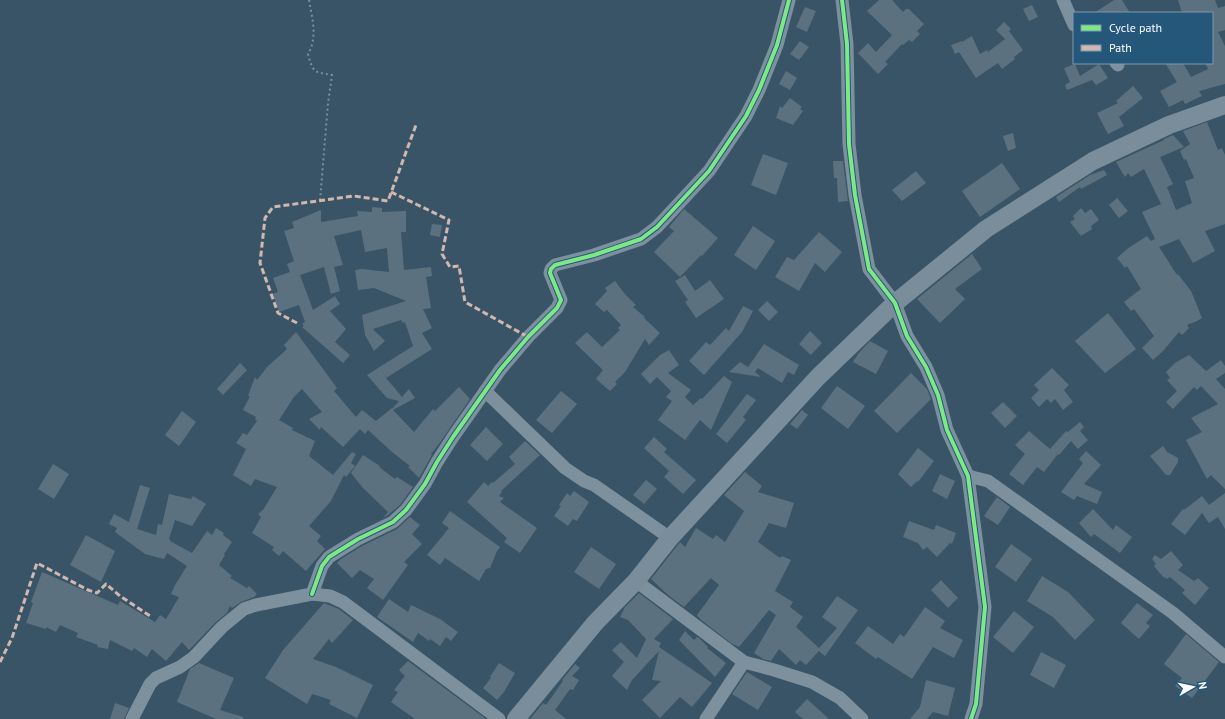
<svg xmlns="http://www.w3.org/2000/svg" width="1225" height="719" font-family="'PT Sans',sans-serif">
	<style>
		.building { fill: #5b717f }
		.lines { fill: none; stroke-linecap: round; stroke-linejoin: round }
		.path { stroke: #7d909e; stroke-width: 2; stroke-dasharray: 2 3; stroke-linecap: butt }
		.street { stroke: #7d909e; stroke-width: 13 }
		.secondary { stroke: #798d9a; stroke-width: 18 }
		.quiet { stroke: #d1b7ad; stroke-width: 3; stroke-dasharray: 6 3; stroke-linecap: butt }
		.cycleway-casing { stroke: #25577b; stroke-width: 6 }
		.cycleway { stroke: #7ce984; stroke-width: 4 }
	</style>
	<rect width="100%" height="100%" fill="#395467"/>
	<g class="building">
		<polygon points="879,0 892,0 903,12 906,9 909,9 924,24 917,31 920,34 912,42 909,40 903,45 902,44 885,62 888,64 878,74 858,53 868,43 876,52 892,35 867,11"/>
		<polygon points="1114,0 1122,0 1130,13 1094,13"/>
		<polygon points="1178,0 1215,0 1218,8 1225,6 1225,30 1218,32 1225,46 1225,84 1199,91 1202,96 1185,104 1183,100 1169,107 1160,91 1177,82 1165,63 1183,63 1191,77 1208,69 1205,63 1212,63 1212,13 1182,13"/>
		<polygon points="1032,5 1038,17 1029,21 1023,9"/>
		<polygon points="805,7 816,11 807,32 796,27"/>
		<polygon points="1004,22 1011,29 1009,31 1023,50 1014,57 1015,59 1002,69 998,63 976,78 959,52 955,54 951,45 962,41 962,42 972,36 980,54 987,50 988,52 1005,39 996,30"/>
		<polygon points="800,41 809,47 799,60 790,54"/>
		<polygon points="1075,64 1080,76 1099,64 1108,78 1096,85 1092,80 1067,90 1065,85 1070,82 1064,68"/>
		<polygon points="786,71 797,78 790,90 779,84"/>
		<polygon points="1133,86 1143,98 1119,117 1124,126 1108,134 1097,113 1118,103 1116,101"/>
		<polygon points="790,98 802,107 800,109 803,111 793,125 776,118 780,106 782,108"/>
		<polygon points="1207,122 1218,150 1222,148 1225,155 1225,224 1205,231 1215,251 1193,263 1179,239 1159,247 1177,275 1178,274 1191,291 1202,318 1197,321 1187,325 1189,328 1182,335 1179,332 1163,351 1153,360 1142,348 1154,336 1134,309 1131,311 1124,302 1141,289 1127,266 1125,268 1117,258 1127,249 1147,236 1151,241 1155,239 1142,212 1161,204 1144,169 1131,177 1128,173 1125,177 1116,162 1164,140 1164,139 1173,135 1184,147 1160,157 1173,184 1167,187 1176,210 1192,203 1185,181 1194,178 1186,159 1184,160 1180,151 1190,144 1183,131"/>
		<polygon points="1013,133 1016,148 1008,151 1003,136"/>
		<polygon points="763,154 788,163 776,195 751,185"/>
		<polygon points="833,161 843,161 848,201 838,202 837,178 834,178"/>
		<polygon points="1002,163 1020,189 980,217 962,191"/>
		<polygon points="1104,170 1107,175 1081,189 1080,187 1059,202 1056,197 1090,175"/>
		<polygon points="916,171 926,183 902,201 892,190"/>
		<polygon points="1117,198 1128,211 1119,218 1109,205"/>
		<polygon points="372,207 382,208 382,212 406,211 406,232 401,232 404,270 431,267 432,276 426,277 431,308 423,309 432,328 422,333 432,349 386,378 402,397 409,389 415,398 393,410 414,432 433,409 435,411 459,387 470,399 439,444 431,454 432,455 419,478 408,467 410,466 392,452 368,430 365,434 360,429 343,447 321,427 320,430 309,419 322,412 302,389 294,397 279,420 293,428 292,430 315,441 309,456 333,475 352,452 356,454 351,463 355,466 346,477 344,475 331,501 309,526 321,536 317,541 325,549 306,571 283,551 279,556 272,550 274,547 252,533 261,517 258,514 263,510 277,487 255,479 251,486 233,475 246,449 236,443 243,433 247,435 257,421 255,419 256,417 243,410 250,396 248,396 255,377 257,380 267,367 287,349 284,345 296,332 337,388 334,391 356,417 362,410 376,421 392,408 392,409 399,401 387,398 367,375 413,346 405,322 403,323 401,320 373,329 385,341 374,351 365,335 362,315 406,301 374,288 358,290 355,270 362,269 389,272 387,248 365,252 361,230 334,236 343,265 334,267 340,291 331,294 324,267 300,275 313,310 335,296 340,304 330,311 346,329 335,342 350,355 343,363 302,327 304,326 302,324 305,322 299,305 279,312 273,294 278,292 273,278 290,272 287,264 294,261 284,231 294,228 292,222 321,210 321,222 358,216 357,211 372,212"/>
		<polygon points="1081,208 1085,213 1091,209 1099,220 1091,226 1092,229 1081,236 1070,222 1075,219 1073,216"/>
		<polygon points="684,209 718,238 702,256 701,255 680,277 654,252 674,231 669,227"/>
		<polygon points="432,224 442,225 440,237 430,235"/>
		<polygon points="753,226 775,241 756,270 734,255"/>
		<polygon points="819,232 842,252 825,272 815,263 799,291 775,277 787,257 794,260"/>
		<polygon points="972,254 982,269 955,289 965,299 940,323 917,299"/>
		<polygon points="685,275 695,291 710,280 724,299 696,318 685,302 688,300 675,281"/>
		<polygon points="615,281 624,293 636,305 633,307 645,317 644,318 660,333 649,345 645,339 625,372 615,382 617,384 610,391 596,379 603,370 575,343 587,332 602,347 620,330 618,328 621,325 607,310 604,312 595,304 607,291 605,288"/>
		<polygon points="767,301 778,312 769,321 758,310"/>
		<polygon points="743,306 753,311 742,332 704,375 689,361 706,342 710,345 726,328 729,331"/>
		<polygon points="1108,313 1136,349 1105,373 1075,341"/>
		<polygon points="810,331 822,343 811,355 799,344"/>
		<polygon points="870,341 888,351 876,374 853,362 858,354"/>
		<polygon points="764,344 799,365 794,375 788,372 782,383 758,368 755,372 761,377 729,372 740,362 748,367"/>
		<polygon points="669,350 679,365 668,373 691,390 685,397 693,405 701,398 702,399 724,376 732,382 711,430 700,420 685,440 658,420 672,401 666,397 671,391 657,377 650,384 641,374 660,355"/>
		<polygon points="1189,355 1206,371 1221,360 1225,366 1225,373 1216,379 1225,389 1225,489 1211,475 1207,479 1186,440 1202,432 1191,418 1218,404 1201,386 1197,390 1194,387 1173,409 1166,402 1177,391 1167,380 1170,378 1166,372 1175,363"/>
		<polygon points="240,363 247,370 223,395 217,389"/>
		<polygon points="1052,368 1069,385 1064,390 1073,402 1063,410 1055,399 1051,403 1047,399 1039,407 1031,398 1039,390 1034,385"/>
		<polygon points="911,373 927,389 931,399 897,433 874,411"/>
		<polygon points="837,386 865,406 848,429 821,408"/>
		<polygon points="561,391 577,404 552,433 536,420"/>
		<polygon points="747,394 756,400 743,417 746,420 727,443 716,434"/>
		<polygon points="1003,402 1017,416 1005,428 991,413"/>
		<polygon points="802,410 808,415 797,429 790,424"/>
		<polygon points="182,411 196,422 179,446 165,435"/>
		<polygon points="1080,422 1084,427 1080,431 1088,440 1078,449 1071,441 1059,455 1058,454 1044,472 1037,467 1023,485 1009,474 1025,454 1015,445 1029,431 1050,449 1066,431 1068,432"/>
		<polygon points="486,427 503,444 487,461 470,445"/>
		<polygon points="654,437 667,449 664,452 696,480 683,494 664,477 669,471 644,448"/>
		<polygon points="525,441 540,455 501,491 502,492 499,496 504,498 500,502 537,528 520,553 504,542 507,538 467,502 484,482 488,486 492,482 493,483 515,464 509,457"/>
		<polygon points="1163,446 1167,452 1178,458 1178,462 1170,475 1166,475 1150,456"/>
		<polygon points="918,448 934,461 918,482 917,481 911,487 898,474"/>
		<polygon points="1086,451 1101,465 1084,484 1102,492 1097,504 1077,496 1074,500 1061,492 1083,463 1079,459"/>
		<polygon points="363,455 380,466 379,467 395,479 397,477 413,487 400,505 388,515 383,518 388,512 363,488 351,473"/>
		<polygon points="53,464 69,474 54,499 38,489"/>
		<polygon points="745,472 762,486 758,492 794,503 786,528 769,523 758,542 780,558 782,556 791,560 775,591 793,602 790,607 803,617 796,627 819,648 837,628 822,617 837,596 858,610 825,656 819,651 806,665 800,660 796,665 779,649 771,661 763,659 754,653 776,615 769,610 739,647 731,643 700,619 697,615 719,585 711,578 684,607 668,595 651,579 680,542 685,547 696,528 713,539 716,535 725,542 744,511 724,495"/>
		<polygon points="940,474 955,481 947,499 932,491"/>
		<polygon points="646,480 657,489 644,504 633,495"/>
		<polygon points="140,485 150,488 137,529 156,535 158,524 162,525 169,494 191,499 193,496 206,504 192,526 175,520 169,539 170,539 170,541 192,553 207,531 212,535 216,528 224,533 223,535 232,542 224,554 225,555 219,565 232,576 230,578 247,588 249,586 257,594 254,597 241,602 232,608 230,606 227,613 216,622 189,650 182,642 166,661 152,649 147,657 134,648 132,651 110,640 108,649 97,647 98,645 76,637 78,633 60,625 56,632 46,627 46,629 26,623 33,603 31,602 42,572 118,605 120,601 155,622 160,615 166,619 179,597 171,594 175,585 187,566 167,553 164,559 145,554 115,532 117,528 109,524 114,514 129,522"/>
		<polygon points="574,491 589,502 577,521 573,519 568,526 554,516 561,506 559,505 567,493 570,496"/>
		<polygon points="1225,493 1225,529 1218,517 1209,523 1202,513 1185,535 1171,524 1183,509 1184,510 1202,496 1209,505"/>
		<polygon points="997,497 1010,507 998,525 984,516"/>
		<polygon points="1093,509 1113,530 1116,525 1132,537 1120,553 1094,534 1091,537 1079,523"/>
		<polygon points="450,511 500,547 497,551 490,568 486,569 479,581 445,558 440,565 427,555 449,528 442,523"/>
		<polygon points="410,517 420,525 412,534 422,544 404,562 408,565 383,600 367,588 374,579 360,570 352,578 337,563 341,559 362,546 397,529"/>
		<polygon points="909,521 934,530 936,525 956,533 952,544 950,543 937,557 927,547 923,550 918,543 903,537"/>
		<polygon points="86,535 115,551 101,582 70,565"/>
		<polygon points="1011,544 1032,559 1016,582 995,567"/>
		<polygon points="591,547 616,564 599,589 574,572"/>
		<polygon points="1171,551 1183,565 1178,570 1194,581 1198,578 1209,588 1195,605 1182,593 1185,590 1170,577 1167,579 1165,577 1164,578 1154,566 1156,564 1152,559 1155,555 1161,559"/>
		<polygon points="1042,576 1068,592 1095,620 1075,640 1053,617 1027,601"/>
		<polygon points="941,580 958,598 948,608 931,590"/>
		<polygon points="639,593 673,619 654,639 661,643 659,647 712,683 692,707 680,697 660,718 642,700 661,681 652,680 659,651 632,680 627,690 612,676 624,662 612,650 621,642 637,658 646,639 628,620 620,617 625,607"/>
		<polygon points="389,599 408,612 411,605 440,619 458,632 451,641 446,637 440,646 430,639 429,641 418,633 413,642 377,617"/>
		<polygon points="324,603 339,609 353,620 332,643 329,639 313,659 336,667 373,685 357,718 329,704 331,700 312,694 307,704 265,678 283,650"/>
		<polygon points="1137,603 1153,615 1146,623 1150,626 1139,639 1121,623"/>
		<polygon points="925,607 945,621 940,628 963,640 954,658 933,647 912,679 878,657 876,659 855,643 868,626 893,644 900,634 904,637"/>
		<polygon points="1014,611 1034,627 1013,653 993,637"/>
		<polygon points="685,631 694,640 697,637 699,638 708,647 707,648 726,663 715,677 679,640"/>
		<polygon points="1186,634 1219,662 1192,698 1175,686 1182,678 1164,664"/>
		<polygon points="1041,652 1066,665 1054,688 1030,675"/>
		<polygon points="408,661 486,719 415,719 391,702 398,692 394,690 405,676 399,670"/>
		<polygon points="199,663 234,678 220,710 243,717 243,719 216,719 177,702 190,669"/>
		<polygon points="499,663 515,673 504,692 497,700 483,688 491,678 490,677"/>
		<polygon points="575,664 580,668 572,676 579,680 573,690 570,689 555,710 566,719 530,719 543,703 546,705 563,681 562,680"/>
		<polygon points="747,672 772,687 758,710 732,694"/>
		<polygon points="926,680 955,688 948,716 933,712 927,719 910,719 920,707"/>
		<polygon points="807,699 829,719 803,719 795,712"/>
		<polygon points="115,703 129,708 124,719 110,719"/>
	</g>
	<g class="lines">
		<path class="path" d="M309,0C312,18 318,37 308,54C313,73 314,72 332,75L328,103L320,201"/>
		<g class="street">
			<polyline points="842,0 847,44 849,144 855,195 869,269 895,303 907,336 926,367 938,395 947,430 968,476 985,607 976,704 971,719"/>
			<polyline points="1063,0 1074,25"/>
			<polyline points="1116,63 1118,65"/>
			<polyline points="485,391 565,468 584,481 594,485 670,538"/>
			<polyline points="968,476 988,481 1173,613 1225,657"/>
			<polyline points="636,581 744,662 774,670 812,682 840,698 862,719"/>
			<polyline points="312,594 322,566 329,557 358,539 393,522 406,510 425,484 437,462 453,437 500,370 528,337 557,308 561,300 550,273 551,269 555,265 594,255 641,239 657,227 709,171 746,116 759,90 777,45 789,0"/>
			<polyline points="132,719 150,684 156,678 180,667 194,657 222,627 244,609 256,605 312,594 330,596 343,602 499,719"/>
			<polyline points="706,719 744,662"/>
		</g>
		<polyline class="secondary" points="516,719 595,623 636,581 670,538 818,377 895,303 986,229 1093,161 1169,125 1225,105"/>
		<g class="quiet">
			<polyline points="391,192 449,220 442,254 450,267 459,266 465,302 528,337"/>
			<polyline points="297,323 278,313 260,263 265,218 273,207 354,196 388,201 416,125"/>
			<polyline points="0,662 12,638 37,563 88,590 97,593 106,584 120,596 150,616"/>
		</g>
		<defs>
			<g id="cycleway">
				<polyline points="842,0 847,44 849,144 855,195 869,269 895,303 907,336 926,367 938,395 947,430 968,476 985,607 976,704 971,719"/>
				<polyline points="312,594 322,566 329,557 358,539 393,522 406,510 425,484 437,462 453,437 500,370 528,337 557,308 561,300 550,273 551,269 555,265 594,255 641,239 657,227 709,171 746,116 759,90 777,45 789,0"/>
			</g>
		</defs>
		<use href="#cycleway" class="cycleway-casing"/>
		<use href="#cycleway" class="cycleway"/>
	</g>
	<rect x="1073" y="12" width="140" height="52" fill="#25577b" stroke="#7c9ab0"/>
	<rect x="1081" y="25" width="20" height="6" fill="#7ce984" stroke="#7c9ab0"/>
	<text x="1109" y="32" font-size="12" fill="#ffffff">Cycle path</text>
	<rect x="1081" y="45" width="20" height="6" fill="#d1b7ad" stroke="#7c9ab0"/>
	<text x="1109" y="52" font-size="12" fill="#ffffff">Path</text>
	<g transform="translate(1193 687) rotate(81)" stroke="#25577b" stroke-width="3" paint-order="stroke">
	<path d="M0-3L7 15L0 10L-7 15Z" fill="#ffffff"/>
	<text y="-6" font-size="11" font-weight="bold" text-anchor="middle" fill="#ffffff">N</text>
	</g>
</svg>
